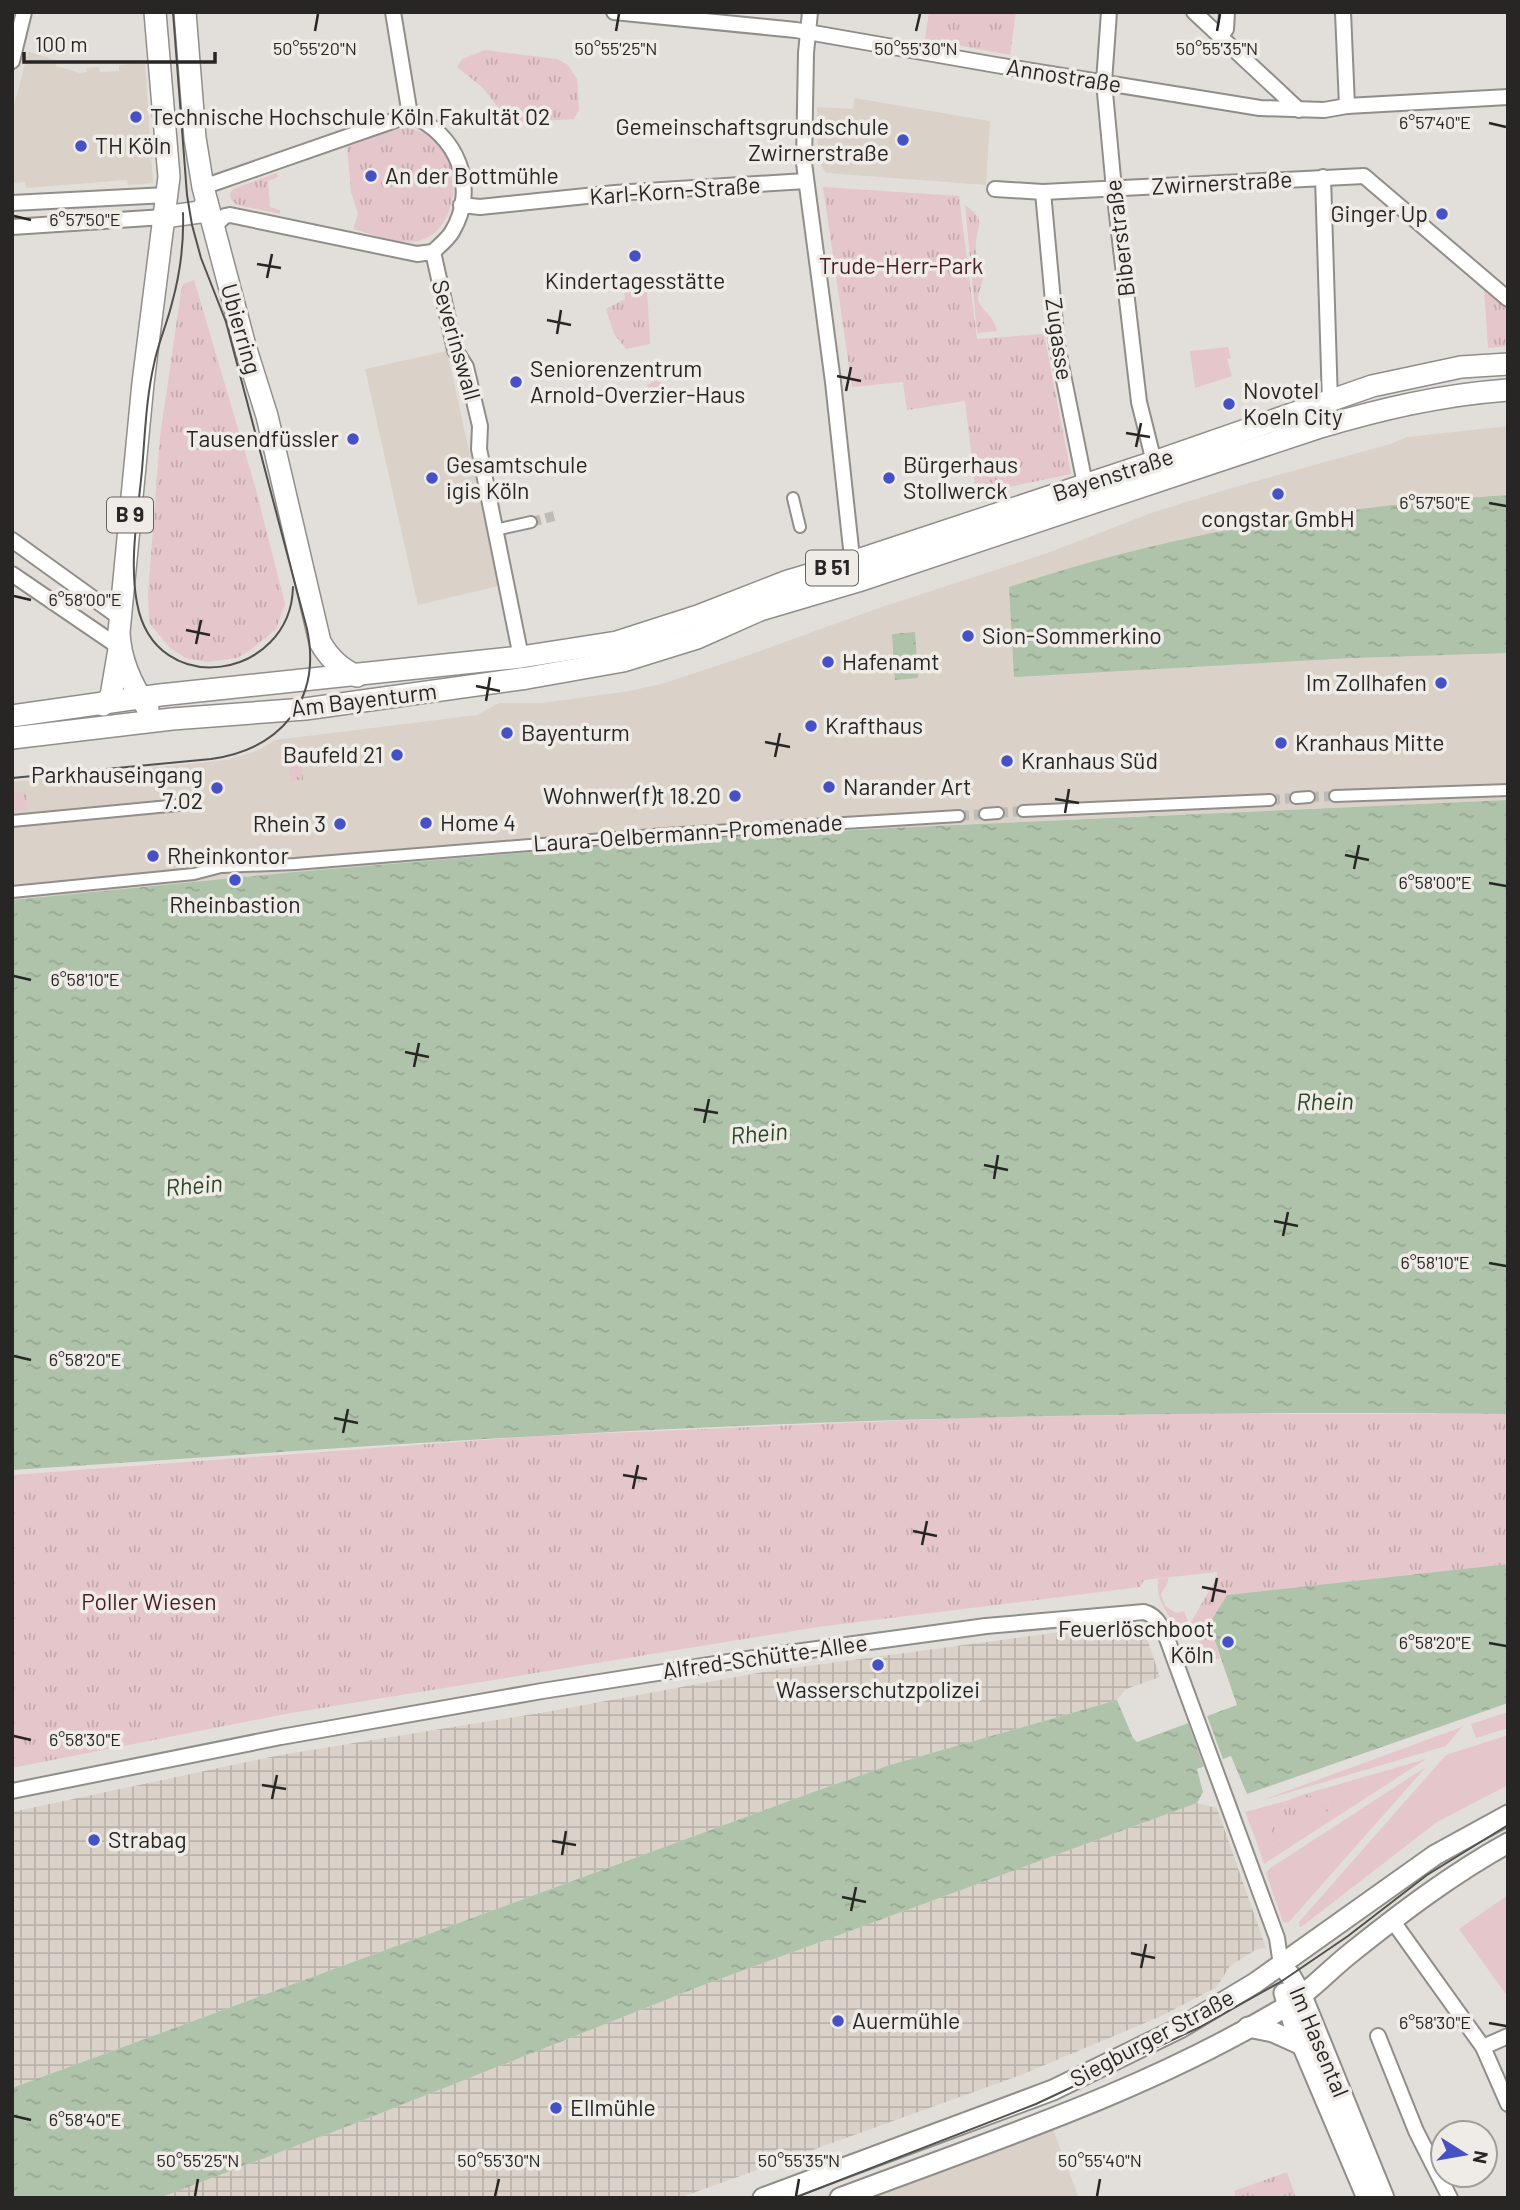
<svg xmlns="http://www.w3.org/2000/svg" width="1520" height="2210" font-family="Barlow,sans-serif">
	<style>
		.built { fill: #dad2c8 }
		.industrial { fill: url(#industrial-grid) }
		.grass { fill: #e5c6ca }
		.park { fill: url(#park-tufts) }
		.water { fill: url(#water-ripples) }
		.pier { fill: #e2dfdb }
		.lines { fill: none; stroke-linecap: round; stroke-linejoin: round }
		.pedestrian-tunnel { stroke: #bdbab7; stroke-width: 10; stroke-dasharray: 10 5; stroke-linecap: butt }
		.pedestrian-casing { stroke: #918e8a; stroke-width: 14 }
		.minor-casing { stroke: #918e8a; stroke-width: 18 }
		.secondary-casing { stroke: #918e8a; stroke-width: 23 }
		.primary-casing { stroke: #918e8a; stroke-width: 24 }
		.pedestrian { stroke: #fff; stroke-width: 10 }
		.minor { stroke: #fff; stroke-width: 14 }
		.secondary { stroke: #fff; stroke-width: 19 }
		.primary { stroke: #fff; stroke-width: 21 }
		.tram { stroke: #52514f; stroke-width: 2 }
		.ticks { fill: none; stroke: #272625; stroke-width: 2.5 }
		.poi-dot { fill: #4651c6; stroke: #efece8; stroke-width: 2.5 }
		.labels { text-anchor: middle; stroke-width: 7; stroke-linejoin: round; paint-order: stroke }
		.shield { fill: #efece8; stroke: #636160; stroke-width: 2 }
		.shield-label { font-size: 21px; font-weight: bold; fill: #272625 }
		.street-label { font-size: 23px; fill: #272625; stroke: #efece8 }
		.poi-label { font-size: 23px; fill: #272625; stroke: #efece8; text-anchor: start }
		.park-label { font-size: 23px; fill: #491c24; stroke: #efece8 }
		.water-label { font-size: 24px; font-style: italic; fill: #284722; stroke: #efece8 }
		.ticks-label { font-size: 18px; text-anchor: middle; fill: #272625; stroke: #efece8; stroke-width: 7; stroke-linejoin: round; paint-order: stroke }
	</style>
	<defs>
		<pattern id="industrial-grid" width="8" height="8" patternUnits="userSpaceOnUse" patternTransform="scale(1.75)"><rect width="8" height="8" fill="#dad2c8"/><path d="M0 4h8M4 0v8" fill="none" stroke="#bbb4ac"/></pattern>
		<pattern id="park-tufts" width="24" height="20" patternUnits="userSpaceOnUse" patternTransform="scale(1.75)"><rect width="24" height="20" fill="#e5c6ca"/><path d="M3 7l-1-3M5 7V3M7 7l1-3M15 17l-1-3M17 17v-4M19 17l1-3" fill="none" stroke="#c4aaad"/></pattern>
		<pattern id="water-ripples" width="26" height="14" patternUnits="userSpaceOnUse" patternTransform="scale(1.75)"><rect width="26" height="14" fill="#aec3aa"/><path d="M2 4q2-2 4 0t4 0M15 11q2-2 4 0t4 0" fill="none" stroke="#96a792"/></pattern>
	</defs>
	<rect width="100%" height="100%" fill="#e2dfdb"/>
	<g class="built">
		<polygon points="28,52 57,60 56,66 80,73 87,72 86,68 99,67 100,72 119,71 119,65 145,63 153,183 128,185 127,180 26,188 25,182 12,183 12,113"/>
		<polygon points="855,98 990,121 986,185 826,173 818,161 817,107 853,109"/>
		<polygon points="447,351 499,586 418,605 365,369"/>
		<polygon points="1508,426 1508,800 891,828 661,841 295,872 12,900 12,782 227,760 259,750 275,740 477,715 499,703 542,703 629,691 661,684 743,657 876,609 1050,552 1154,512 1235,487 1390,444 1407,437"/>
		<polygon points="1053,2129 1079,2198 873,2198"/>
	</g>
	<g class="industrial">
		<polygon points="1143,1627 1160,1677 1126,1689 1117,1700 890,1765 816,1791 12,2088 12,1812 280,1755 546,1712 763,1672 1076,1630 1093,1632"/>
		<polygon points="1197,1803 1217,1808 1266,1948 1255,1950 1229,1967 1217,1987 1159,2017 1021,2075 679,2198 159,2198 346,2127 701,1986"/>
	</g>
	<g class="grass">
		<polygon points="1228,347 1231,358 1227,359 1232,376 1195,388 1190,351"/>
		<path d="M1168,1578V1582L1161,1594L1165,1606L1176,1613L1184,1611L1189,1625L1176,1631C1168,1608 1156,1605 1158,1579Z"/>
		<polygon points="1508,1712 1508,1728 1476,1738 1471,1724"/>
		<polygon points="1462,1727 1446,1746 1260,1801"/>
		<polygon points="1508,1735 1508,1785 1437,1822 1301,1927 1299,1926 1299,1922 1446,1755"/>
		<polygon points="1426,1759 1264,1864 1260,1852 1328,1811 1329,1803 1305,1794"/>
		<polygon points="1426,1767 1288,1923 1283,1922 1266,1873 1269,1869"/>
		<polygon points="1286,1801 1270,1834 1257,1843 1245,1812"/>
		<polygon points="1508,1895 1508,1997 1459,1929"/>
	</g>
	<g class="park">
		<polygon points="929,12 1016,12 1010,55 925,39"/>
		<polygon points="485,50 557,59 568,65 577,79 579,110 574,119 511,123 482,87 457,67 462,59"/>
		<path d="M406,128C470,136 465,231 418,241C398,245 373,234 353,229L358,214L351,192L347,147L385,132Z"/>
		<polygon points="277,173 278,177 268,181 270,207 280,210 280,214 237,205 231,200 230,194 233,189"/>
		<polygon points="823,187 959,196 977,339 1044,334 1071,474 976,494 965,401 907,410 903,382 852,387"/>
		<path d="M965,205C990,222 974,227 976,249C976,257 981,263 985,270C984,279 979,288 978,298C978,308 995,316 997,331L977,333Z"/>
		<polygon points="194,280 255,486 285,604 276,629 249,651 237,658 207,662 186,658 170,648 149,623 148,594 160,437 181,292 183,284"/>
		<polygon points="647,287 650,344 626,349 614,334 606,309 625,299 624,289"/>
		<polygon points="1484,288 1508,307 1508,346 1488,348"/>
		<polygon points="657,380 664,386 658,399 653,397 647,385"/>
		<polygon points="301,753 303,780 290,781 288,754"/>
		<polygon points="26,792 27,810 12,811 12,793"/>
		<polygon points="1185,1414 1508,1414 1508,1564 1227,1595 1209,1624 1220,1658 1208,1663 1191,1622 1217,1577 1217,1572 1144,1580 1140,1587 818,1627 285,1714 12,1768 12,1475 537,1436 963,1418"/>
		<polygon points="1305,1794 1329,1803 1328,1811 1260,1852 1257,1843 1270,1834 1286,1801"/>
		<polygon points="1287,2172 1296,2198 1236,2198 1234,2191"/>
	</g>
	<g class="water">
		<path d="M1508,495V653L1352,658L1014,677L1009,587C1171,533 1338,506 1508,495Z"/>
		<polygon points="915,632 918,678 895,680 892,634"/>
		<path d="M1508,800V1414C1252,1411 996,1415 741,1426C498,1436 255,1454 12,1470V900L295,872L661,841L891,828Z"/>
		<polygon points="1508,1564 1508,1703 1247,1794 1231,1756 1197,1769 1203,1792 1197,1803 701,1986 346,2127 159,2198 12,2198 12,2088 816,1791 890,1765 1117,1700 1133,1738 1137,1742 1237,1705 1209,1624 1227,1595"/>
	</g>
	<polygon class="pier" points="1206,1713 1224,1762 1205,1770 1187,1720"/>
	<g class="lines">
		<g class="pedestrian-tunnel">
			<polyline points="531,522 554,516"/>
			<polyline points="1309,797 1335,796"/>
			<polyline points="1270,800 1296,798"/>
			<polyline points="998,813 1023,811"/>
			<polyline points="959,816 985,814"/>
		</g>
		<defs>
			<g id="pedestrian">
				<polyline points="793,498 800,527"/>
				<polyline points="495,530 531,522"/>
				<polyline points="1335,796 1508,790"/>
				<polyline points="1296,798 1309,797"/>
				<polyline points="1023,811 1270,800"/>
				<polyline points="985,814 998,813"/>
				<polyline points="12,821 190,804"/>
				<polyline points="12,892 194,874 221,867 295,864 665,834 959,816"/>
			</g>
			<g id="minor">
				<polyline points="393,12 410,115"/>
				<polyline points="614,12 796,30 996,65 1260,108 1324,110 1347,106 1508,97"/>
				<polyline points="810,12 806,53 804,163 833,382 853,567"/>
				<polyline points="1109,12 1104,82 1114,189 1139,402 1154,462"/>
				<polyline points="1194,12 1299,110"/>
				<polyline points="1343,12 1347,106"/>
				<polyline points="1221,36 1226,29 1227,12"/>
				<polyline points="12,61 24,12"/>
				<path d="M410,115C457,133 479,187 452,232C447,240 439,246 433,252"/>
				<polyline points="1323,177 1330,402"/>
				<polyline points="203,187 410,115"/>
				<polyline points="995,189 1043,192 1364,176 1508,299"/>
				<polyline points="1043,192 1057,345 1085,484"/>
				<polyline points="12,203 167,195"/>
				<polyline points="461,205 480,207 615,193 806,181"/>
				<polyline points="12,227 164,217"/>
				<polyline points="213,227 225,216 230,215 417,254 433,252"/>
				<polyline points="433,252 455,350 466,367 480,426 479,449 521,657"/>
				<polyline points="12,540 119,617"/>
				<polyline points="12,574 119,647"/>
				<path d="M12,1791L281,1737L542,1691L766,1656L986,1626L1144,1612C1162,1616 1168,1642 1174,1658L1277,1938L1281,1965"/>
				<polyline points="1392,1920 1483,2047 1508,2104"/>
				<polyline points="1378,2036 1416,2131 1450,2198"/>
				<polyline points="1483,2047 1508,2036"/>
			</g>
			<g id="secondary">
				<polyline points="1281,1965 1290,1975 1302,1996 1384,2198"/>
				<polyline points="1284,1993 1294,2026 1367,2198"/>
				<polyline points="1248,2027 1273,2032 1302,2045"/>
				<polyline points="763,2198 1053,2090 1180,2028 1255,1983 1435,1855 1508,1815"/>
				<path d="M840,2198C991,2141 1149,2090 1287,2006C1311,1991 1330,1969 1352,1952C1402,1912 1452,1874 1508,1843"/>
			</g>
			<g id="primary">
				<path d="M185,12L195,138L203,187L245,346L267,416L320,642C329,658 340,669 357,676"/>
				<polyline points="164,217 200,212 207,203"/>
				<polyline points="103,705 111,696 119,649"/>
				<path d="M148,709C132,686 120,660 119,632L143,383L169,177L155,12"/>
				<polyline points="12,716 160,695 521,657 617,642 698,616 788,581 852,562 1154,462 1372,386 1461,367 1508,364"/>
				<path d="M12,738L172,719L305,709L527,678L623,661L697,638L760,610L858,581L1317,428C1381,409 1440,395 1508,390"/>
			</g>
		</defs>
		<use href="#pedestrian" class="pedestrian-casing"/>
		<use href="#minor" class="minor-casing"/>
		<use href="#secondary" class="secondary-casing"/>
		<use href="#primary" class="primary-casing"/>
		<use href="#pedestrian" class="pedestrian"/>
		<use href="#minor" class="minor"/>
		<use href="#secondary" class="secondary"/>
		<use href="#primary" class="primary"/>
		<g class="tram">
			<path d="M183,213C184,243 180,274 172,303C167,324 158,343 154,364C146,399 145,435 142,470C138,513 129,561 137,603C155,702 291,679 293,587"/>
			<path d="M12,778L211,759C281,749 322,700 307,629L226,322L201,258L192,225L187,195L173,12"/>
			<polyline points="794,2198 1036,2104 1200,2027 1282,1981 1348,1936 1427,1875 1508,1825"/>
		</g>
	</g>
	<path class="ticks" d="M315,31L318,14M616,31L619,14M916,31L920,14M1217,31L1220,14M1489,123L1506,127M14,216L31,220M257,264L281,268M267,278L272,254M547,320L571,325M557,334L561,310M837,376L861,381M846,391L851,367M1126,433L1150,437M1136,447L1141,423M1489,503L1506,506M14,596L31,600M186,630L210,635M196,644L201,620M476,686L500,691M486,701L490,677M765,742L790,747M775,757L780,733M1055,799L1079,803M1065,813L1069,789M1345,855L1369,860M1354,869L1359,845M1489,883L1506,886M14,976L31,980M405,1052L429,1057M414,1067L419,1043M694,1109L718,1113M704,1123L709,1099M984,1165L1008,1170M994,1179L998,1155M1274,1221L1298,1226M1283,1236L1288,1212M1489,1263L1506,1266M14,1356L31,1360M334,1418L358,1423M343,1433L348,1409M623,1475L647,1479M633,1489L638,1465M913,1531L937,1536M922,1545L927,1521M1202,1587L1226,1592M1212,1602L1217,1578M1489,1643L1506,1646M14,1736L31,1740M262,1785L286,1789M272,1799L277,1775M552,1841L576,1845M562,1855L566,1831M842,1897L866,1902M851,1911L856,1887M1131,1953L1155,1958M1141,1968L1146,1944M1489,2023L1506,2026M14,2116L31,2120M195,2196L198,2179M495,2196L499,2179M796,2196L799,2179M1097,2196L1100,2179"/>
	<g class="poi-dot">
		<circle cx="136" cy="117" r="7"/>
		<circle cx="903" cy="140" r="7"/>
		<circle cx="81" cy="146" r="7"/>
		<circle cx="371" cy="176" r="7"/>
		<circle cx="1442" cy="214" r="7"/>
		<circle cx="635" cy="256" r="7"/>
		<circle cx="516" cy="382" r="7"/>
		<circle cx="1229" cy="404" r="7"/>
		<circle cx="353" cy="439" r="7"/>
		<circle cx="432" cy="478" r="7"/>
		<circle cx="889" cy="478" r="7"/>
		<circle cx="1278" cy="494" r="7"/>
		<circle cx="968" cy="636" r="7"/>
		<circle cx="828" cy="662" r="7"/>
		<circle cx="1441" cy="683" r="7"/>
		<circle cx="811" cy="726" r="7"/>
		<circle cx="507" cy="733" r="7"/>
		<circle cx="1281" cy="743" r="7"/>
		<circle cx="397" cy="755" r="7"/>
		<circle cx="1007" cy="761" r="7"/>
		<circle cx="829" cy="787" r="7"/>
		<circle cx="217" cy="788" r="7"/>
		<circle cx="735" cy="796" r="7"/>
		<circle cx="426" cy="823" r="7"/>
		<circle cx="340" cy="824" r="7"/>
		<circle cx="153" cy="856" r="7"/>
		<circle cx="235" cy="880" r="7"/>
		<circle cx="1228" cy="1642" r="7"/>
		<circle cx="878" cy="1665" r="7"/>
		<circle cx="94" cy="1840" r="7"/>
		<circle cx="838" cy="2021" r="7"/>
		<circle cx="556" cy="2108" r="7"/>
	</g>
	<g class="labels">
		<g class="shield">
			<rect x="107" y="497.5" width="46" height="35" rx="5"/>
			<rect x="806" y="550.5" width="52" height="35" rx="5"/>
		</g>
		<g class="shield-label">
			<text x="130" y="522">B 9</text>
			<text x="832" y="575">B 51</text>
		</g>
		<g class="street-label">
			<text transform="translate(1064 76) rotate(9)" y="8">Annostraße</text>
			<text transform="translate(1222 183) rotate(-3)" y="8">Zwirnerstraße</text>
			<text transform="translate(675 191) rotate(-4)" y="8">Karl-Korn-Straße</text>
			<text transform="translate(1120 238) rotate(-97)" y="8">Biberstraße</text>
			<text transform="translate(241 329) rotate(74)" y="8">Ubierring</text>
			<text transform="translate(1059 339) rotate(82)" y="8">Zugasse</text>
			<text transform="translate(456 340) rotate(74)" y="8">Severinswall</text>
			<text transform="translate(1113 475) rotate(-18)" y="8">Bayenstraße</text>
			<text transform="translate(364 700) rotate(-7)" y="8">Am Bayenturm</text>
			<text transform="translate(688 833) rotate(-4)" y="8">Laura-Oelbermann-Promenade</text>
			<text transform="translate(765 1657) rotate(-8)" y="8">Alfred-Schütte-Allee</text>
			<text transform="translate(1152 2038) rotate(-28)" y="8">Siegburger Straße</text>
			<text transform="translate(1319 2042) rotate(67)" y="8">Im Hasental</text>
		</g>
		<g class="poi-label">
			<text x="150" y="125">Technische Hochschule Köln Fakultät 02</text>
			<text x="889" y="135" text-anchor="end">Gemeinschaftsgrundschule<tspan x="889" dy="26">Zwirnerstraße</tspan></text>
			<text x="95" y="154">TH Köln</text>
			<text x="385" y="184">An der Bottmühle</text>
			<text x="1428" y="222" text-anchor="end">Ginger Up</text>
			<text x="635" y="289" text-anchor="middle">Kindertagesstätte</text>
			<text x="530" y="377">Seniorenzentrum<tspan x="530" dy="26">Arnold-Overzier-Haus</tspan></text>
			<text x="1243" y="399">Novotel<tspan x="1243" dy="26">Koeln City</tspan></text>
			<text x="339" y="447" text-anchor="end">Tausendfüssler</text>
			<text x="446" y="473">Gesamtschule<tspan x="446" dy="26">igis Köln</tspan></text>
			<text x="903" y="473">Bürgerhaus<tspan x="903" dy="26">Stollwerck</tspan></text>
			<text x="1278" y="527" text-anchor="middle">congstar GmbH</text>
			<text x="982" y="644">Sion-Sommerkino</text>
			<text x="842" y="670">Hafenamt</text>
			<text x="1427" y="691" text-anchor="end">Im Zollhafen</text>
			<text x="825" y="734">Krafthaus</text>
			<text x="521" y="741">Bayenturm</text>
			<text x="1295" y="751">Kranhaus Mitte</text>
			<text x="383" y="763" text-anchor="end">Baufeld 21</text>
			<text x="1021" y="769">Kranhaus Süd</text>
			<text x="203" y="783" text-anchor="end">Parkhauseingang<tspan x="203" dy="26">7.02</tspan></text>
			<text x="843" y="795">Narander Art</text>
			<text x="721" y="804" text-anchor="end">Wohnwer(f)t 18.20</text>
			<text x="440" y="831">Home 4</text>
			<text x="326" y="832" text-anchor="end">Rhein 3</text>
			<text x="167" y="864">Rheinkontor</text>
			<text x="235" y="913" text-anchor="middle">Rheinbastion</text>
			<text x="1214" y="1637" text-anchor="end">Feuerlöschboot<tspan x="1214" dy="26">Köln</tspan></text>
			<text x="878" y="1698" text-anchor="middle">Wasserschutzpolizei</text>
			<text x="108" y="1848">Strabag</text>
			<text x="852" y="2029">Auermühle</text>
			<text x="570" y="2116">Ellmühle</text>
		</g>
		<g class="park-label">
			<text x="901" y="274">Trude-Herr-Park</text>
			<text x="149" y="1610">Poller Wiesen</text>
		</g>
		<g class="water-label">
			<text transform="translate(1325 1102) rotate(-1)" y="8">Rhein</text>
			<text transform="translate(759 1134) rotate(-5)" y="8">Rhein</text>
			<text transform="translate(194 1186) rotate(-5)" y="8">Rhein</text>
		</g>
	</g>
	<g class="ticks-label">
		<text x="315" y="55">50°55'20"N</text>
		<text x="616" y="55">50°55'25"N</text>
		<text x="916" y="55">50°55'30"N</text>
		<text x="1217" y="55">50°55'35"N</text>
		<text x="1435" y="129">6°57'40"E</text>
		<text x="85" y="226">6°57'50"E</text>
		<text x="1435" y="509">6°57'50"E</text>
		<text x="85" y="606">6°58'00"E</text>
		<text x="1435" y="889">6°58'00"E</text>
		<text x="85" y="986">6°58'10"E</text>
		<text x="1435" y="1269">6°58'10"E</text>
		<text x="85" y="1366">6°58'20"E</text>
		<text x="1435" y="1649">6°58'20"E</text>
		<text x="85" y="1746">6°58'30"E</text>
		<text x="1435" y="2029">6°58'30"E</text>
		<text x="85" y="2126">6°58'40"E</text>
		<text x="198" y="2167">50°55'25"N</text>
		<text x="499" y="2167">50°55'30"N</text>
		<text x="799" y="2167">50°55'35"N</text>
		<text x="1100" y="2167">50°55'40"N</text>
	</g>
	<rect width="1520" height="2210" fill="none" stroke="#272625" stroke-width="28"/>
	<g transform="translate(1464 2154) rotate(101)"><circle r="33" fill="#efece8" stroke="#9f9d9a" stroke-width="2"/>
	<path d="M0-5L12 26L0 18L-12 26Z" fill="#4651c6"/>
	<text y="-10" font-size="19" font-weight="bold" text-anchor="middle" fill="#272625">N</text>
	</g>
	<path d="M24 52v10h191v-10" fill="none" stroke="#272625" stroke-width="3.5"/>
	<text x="35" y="52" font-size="21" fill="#272625" stroke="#efece8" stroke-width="5" paint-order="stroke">100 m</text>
</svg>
